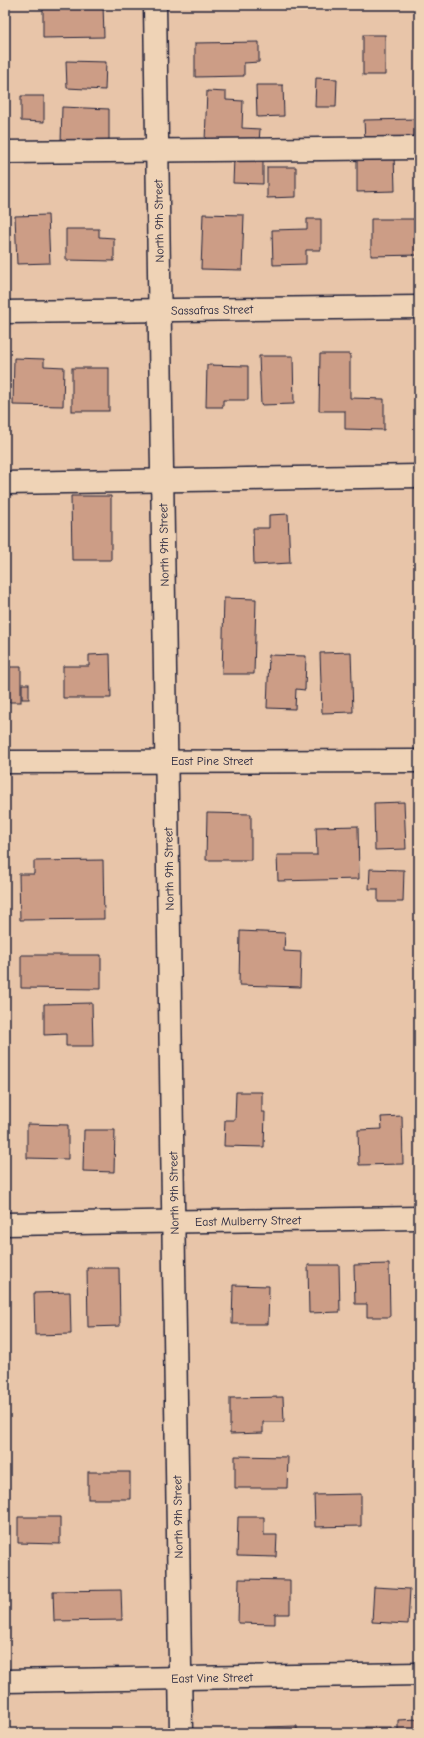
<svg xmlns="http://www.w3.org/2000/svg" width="424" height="1738" font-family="'Comic Neue',sans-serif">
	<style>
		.building { fill: #cc9d86; stroke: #22223b }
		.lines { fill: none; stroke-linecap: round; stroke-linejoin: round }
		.minor-casing { stroke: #22223b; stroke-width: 25 }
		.minor { stroke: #efd3b6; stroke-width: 22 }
		.labels { text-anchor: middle; stroke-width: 4; stroke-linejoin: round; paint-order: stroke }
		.street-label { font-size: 12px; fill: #22223b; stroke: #efd3b6 }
	</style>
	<rect width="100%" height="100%" fill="#e8c5a9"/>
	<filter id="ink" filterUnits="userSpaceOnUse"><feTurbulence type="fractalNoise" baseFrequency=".025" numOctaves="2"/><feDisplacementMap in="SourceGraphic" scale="8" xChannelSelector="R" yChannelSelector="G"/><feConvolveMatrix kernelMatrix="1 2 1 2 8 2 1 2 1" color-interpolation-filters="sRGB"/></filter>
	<g filter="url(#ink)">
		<g class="building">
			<polygon points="43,5 103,5 104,37 43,38"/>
			<rect x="363" y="35" width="22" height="40"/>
			<polygon points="259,42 259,62 244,63 244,76 195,77 195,43"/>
			<polygon points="66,61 106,62 105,90 67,88"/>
			<polygon points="316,78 337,79 336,107 315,107"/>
			<polygon points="256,85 283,85 284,116 257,117"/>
			<polygon points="207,91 226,92 226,100 243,101 242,128 260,129 259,142 205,141"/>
			<polygon points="21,96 44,96 44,122 21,121"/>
			<polygon points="62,107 109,109 109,144 61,143"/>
			<polygon points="419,119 419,139 365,141 364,120"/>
			<polygon points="394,154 395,191 357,192 357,155"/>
			<polygon points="234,158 263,159 263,184 233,183"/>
			<polygon points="267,167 296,167 296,197 267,198"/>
			<rect x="5" y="173" width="2" height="21"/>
			<polygon points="203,214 244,215 242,270 201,269"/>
			<polygon points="48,215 50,263 17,264 15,216"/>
			<polygon points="307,219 321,219 321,250 306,250 306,264 273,265 272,230 307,229"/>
			<polygon points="371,219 419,219 419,255 371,256"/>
			<polygon points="66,229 99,229 99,237 114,238 114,261 66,260"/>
			<polygon points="320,354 350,354 350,398 384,399 384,430 345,429 345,411 319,411"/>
			<polygon points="259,356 293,356 294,404 261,405"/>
			<polygon points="14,358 44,359 44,366 64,367 63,406 13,405"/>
			<polygon points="207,365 248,366 248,400 223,400 223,407 206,407"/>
			<rect x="72" y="368" width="37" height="43"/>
			<polygon points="71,496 111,496 111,560 72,560"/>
			<polygon points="288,514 290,563 254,565 253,528 269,528 269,515"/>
			<polygon points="224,598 256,599 254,674 222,674"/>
			<polygon points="351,652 353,712 322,713 320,653"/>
			<polygon points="110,654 111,698 63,698 63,666 89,666 89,655"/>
			<polygon points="269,655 306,656 305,690 296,689 295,709 267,708"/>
			<rect x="5" y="667" width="16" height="35"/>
			<rect x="22" y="684" width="7" height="15"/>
			<polygon points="404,802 406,849 375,850 374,803"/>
			<polygon points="207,813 251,814 251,860 206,860"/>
			<polygon points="358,826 359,879 278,881 277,855 317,855 316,827"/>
			<polygon points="103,860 104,919 20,920 19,874 34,874 34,861"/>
			<polygon points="370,869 404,870 403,902 378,902 378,889 369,889"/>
			<polygon points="240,931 285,933 284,951 301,952 300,987 239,985"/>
			<polygon points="21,955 101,955 101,989 21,988"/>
			<polygon points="92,1003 93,1046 66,1046 66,1034 44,1035 44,1004"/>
			<polygon points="236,1092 262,1092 262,1112 265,1112 264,1147 224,1146 225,1120 235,1120"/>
			<polygon points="402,1116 403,1164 359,1165 358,1130 382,1129 381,1117"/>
			<polygon points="27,1124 68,1125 68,1159 27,1158"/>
			<polygon points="84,1130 115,1130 114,1172 83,1171"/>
			<polygon points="389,1264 390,1317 367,1317 367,1304 355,1304 354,1265"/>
			<polygon points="308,1265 339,1265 340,1312 309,1313"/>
			<polygon points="87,1268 119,1268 120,1326 88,1327"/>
			<polygon points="233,1285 269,1286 268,1324 232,1324"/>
			<polygon points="70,1292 71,1334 35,1335 34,1293"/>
			<polygon points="283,1397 284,1422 263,1422 263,1433 230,1434 230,1398"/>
			<polygon points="235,1456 288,1457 287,1488 235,1488"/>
			<rect x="88" y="1472" width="42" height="27"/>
			<polygon points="361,1494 361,1526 315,1527 314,1495"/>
			<polygon points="18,1517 60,1517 60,1544 18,1543"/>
			<polygon points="238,1517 264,1517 264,1535 277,1535 276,1557 237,1556"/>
			<polygon points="239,1579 290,1580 290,1614 275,1614 275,1624 238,1623"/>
			<polygon points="374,1587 410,1589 408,1624 372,1622"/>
			<polygon points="121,1590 122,1620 54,1621 53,1591"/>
			<polygon points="419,1719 419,1733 398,1733 398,1720"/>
			<polygon points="297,1726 297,1733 265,1733 265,1727"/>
			<rect x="365" y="1727" width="26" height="6"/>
			<polygon points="318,1729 351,1730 351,1733 318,1733"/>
		</g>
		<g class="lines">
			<defs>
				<g id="minor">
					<polyline points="155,5 181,1733"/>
					<polyline points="5,152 419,148"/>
					<polyline points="5,312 419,307"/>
					<polyline points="5,483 419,476"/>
					<polyline points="5,762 419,761"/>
					<polyline points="5,1224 419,1218"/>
					<polyline points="5,1681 419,1674"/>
				</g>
			</defs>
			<use href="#minor" class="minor-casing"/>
			<use href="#minor" class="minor"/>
		</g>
	</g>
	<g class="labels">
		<g class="street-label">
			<text transform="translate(159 221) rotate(-91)" y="4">North 9th Street</text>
			<text transform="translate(212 310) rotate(-1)" y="4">Sassafras Street</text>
			<text transform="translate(164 545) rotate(-91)" y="4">North 9th Street</text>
			<text x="212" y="765">East Pine Street</text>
			<text transform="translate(169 869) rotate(-91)" y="4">North 9th Street</text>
			<text transform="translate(174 1193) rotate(-91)" y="4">North 9th Street</text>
			<text transform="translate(248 1221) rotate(-1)" y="4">East Mulberry Street</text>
			<text transform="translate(178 1517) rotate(-91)" y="4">North 9th Street</text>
			<text transform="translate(212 1678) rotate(-1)" y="4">East Vine Street</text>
		</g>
	</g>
	<rect width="424" height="1738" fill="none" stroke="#efd3b6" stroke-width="20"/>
	<rect x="10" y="10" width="404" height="1718" fill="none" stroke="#22223b" stroke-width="1.5" filter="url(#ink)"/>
</svg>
